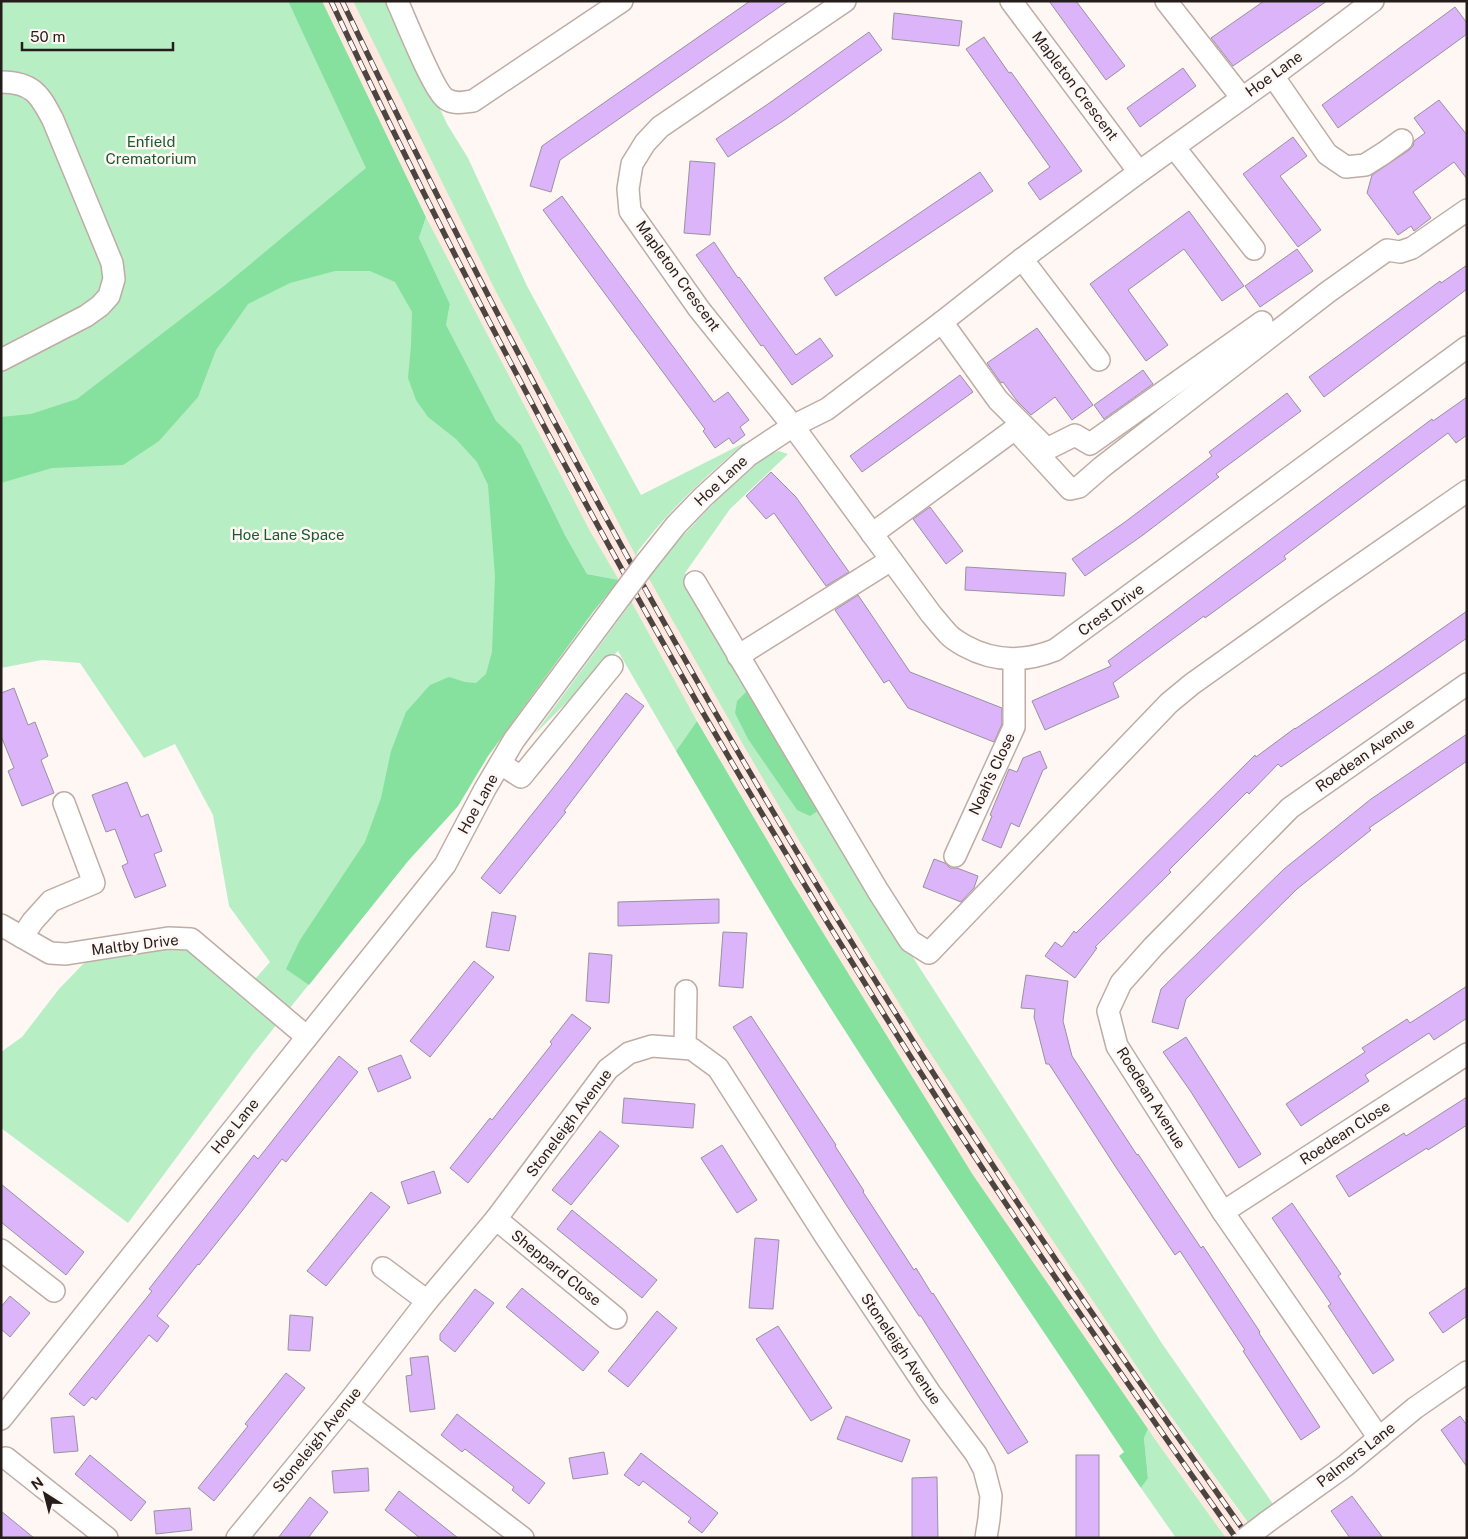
<svg xmlns="http://www.w3.org/2000/svg" width="1468" height="1539" font-family="'Public Sans',sans-serif">
	<style>
		.built { fill: #ffe8e0 }
		.green { fill: #b7eec4 }
		.forest { fill: #86e19e }
		.building { fill: #dcb4f9; stroke: #9991a0 }
		.lines { fill: none; stroke-linecap: round; stroke-linejoin: round }
		.minor-casing { stroke: #bfaca5; stroke-width: 24 }
		.minor { stroke: #fff; stroke-width: 21 }
		.rail-casing { stroke: #4b4441; stroke-width: 5.5 }
		.rail { stroke: #fff7f4; stroke-width: 4; stroke-dasharray: 11; stroke-linecap: butt }
		.minor-bridge-casing { stroke: #bfaca5; stroke-width: 24; stroke-linecap: butt }
		.minor-bridge { stroke: #fff; stroke-width: 21 }
		.labels { text-anchor: middle; stroke-width: 5; stroke-linejoin: round; paint-order: stroke }
		.street-label { font-size: 15px; fill: #241d1a; stroke: #fff7f4 }
		.park-label { font-size: 15px; fill: #195a30; stroke: #fff7f4 }
	</style>
	<rect width="100%" height="100%" fill="#fff7f4"/>
	<polygon class="built" points="322,1 353,1 495,290 594,479 745,748 860,941 976,1123 1157,1397 1258,1538 1226,1538 1159,1445 1033,1264 973,1175 793,884 684,698 640,617 590,531 439,242 395,153"/>
	<g class="green">
		<polygon points="1,1 288,1 446,324 450,304 419,238 426,217 590,531 619,580 587,574 565,535 521,445 497,423 516,719 488,756 458,806 408,861 253,1054 128,1223 1,1128 1,1052 22,1037 59,989 88,959 186,946 256,978 270,962 229,906 213,815 175,744 144,758 80,663 42,660 1,668"/>
		<path d="M353,1H390L447,124L468,158L527,286L641,495L746,442C706,476 670,509 638,551L636,556L495,290Z"/>
		<polygon points="779,451 788,454 730,509 685,573 751,687 784,790 797,810 822,808 914,959 1161,1342 1273,1504 1249,1524 1157,1397 1039,1220 916,1031 804,849 745,748 648,577 651,575 677,542 715,502 763,458 770,454"/>
		<polygon points="631,601 697,721 676,751 618,651 534,735 628,607"/>
		<polygon points="1148,1429 1159,1445 1226,1538 1176,1538 1141,1488 1148,1477 1144,1438"/>
	</g>
	<g class="forest">
		<polygon points="288,1 322,1 426,217 419,238 450,304 446,325 496,421 521,445 565,535 587,574 619,580 593,612 488,756 458,806 408,861 309,985 286,969 300,940 365,842 381,798 391,751 406,712 430,685 449,677 465,682 476,683 486,674 492,652 495,576 488,485 477,462 456,439 428,417 416,400 408,378 411,346 412,312 395,282 370,271 335,271 290,283 248,304 216,350 198,397 159,441 123,465 52,468 1,483 1,417 31,414 77,399 224,286 366,168"/>
		<polygon points="751,687 822,808 810,816 797,810 748,739 735,713 737,701"/>
		<path d="M697,721L793,884L973,1175L1148,1429L1144,1438L1148,1478L1141,1488L1119,1456L1124,1452C1018,1293 910,1135 809,974C763,900 720,825 676,751Z"/>
	</g>
	<g class="building">
		<polygon points="750,1 788,1 560,160 551,192 530,186 542,146"/>
		<polygon points="1049,1 1076,1 1125,66 1106,80"/>
		<polygon points="1264,1 1327,1 1233,66 1211,38"/>
		<polygon points="1455,7 1467,23 1467,34 1338,128 1322,105"/>
		<polygon points="894,13 962,21 959,46 892,39"/>
		<polygon points="869,32 882,50 786,119 728,157 716,139 768,104"/>
		<polygon points="984,37 1009,73 1011,72 1082,171 1040,200 1028,183 1050,167 966,49"/>
		<polygon points="1183,68 1196,86 1140,127 1127,108"/>
		<polygon points="1439,100 1467,135 1467,179 1454,162 1413,192 1431,218 1414,231 1411,226 1398,235 1367,193 1372,175 1409,150 1413,146 1414,141 1425,133 1414,118"/>
		<polygon points="1293,137 1307,156 1280,176 1321,230 1298,247 1243,174"/>
		<polygon points="690,161 715,163 710,235 684,233"/>
		<polygon points="980,172 993,191 836,296 824,278"/>
		<polygon points="562,196 714,402 728,392 749,420 740,427 745,435 733,444 729,438 715,448 703,431 705,429 543,210"/>
		<polygon points="1189,211 1244,286 1222,301 1184,249 1128,290 1168,345 1146,361 1090,284"/>
		<polygon points="714,242 738,278 739,277 796,355 820,338 833,356 792,385 763,345 761,346 696,255"/>
		<polygon points="1297,249 1313,271 1260,307 1245,286"/>
		<polygon points="1467,265 1467,289 1324,397 1309,377 1440,281 1441,283"/>
		<polygon points="1037,328 1093,405 1072,420 1055,397 1031,415 1017,401 1003,382 1001,383 987,363"/>
		<polygon points="1143,370 1153,384 1104,419 1094,405"/>
		<polygon points="960,375 973,392 862,472 850,456"/>
		<polygon points="1287,393 1301,411 1216,474 1219,477 1143,535 1085,576 1072,559 1125,522 1212,456 1209,452"/>
		<polygon points="1467,397 1467,435 1456,443 1448,433 1284,556 1286,559 1205,618 1204,616 1113,683 1119,697 1045,730 1032,701 1111,666 1108,661 1432,419 1433,421"/>
		<polygon points="771,472 796,497 849,572 826,586 774,513 766,519 746,496"/>
		<polygon points="930,507 963,551 946,564 913,519"/>
		<polygon points="966,567 1066,573 1064,596 965,590"/>
		<polygon points="858,595 910,672 1002,708 1002,724 994,742 908,708 889,680 884,683 835,610"/>
		<polygon points="1467,611 1467,638 1281,767 1278,764 1249,794 1247,792 1169,870 1171,872 1095,947 1097,948 1075,978 1045,956 1055,942 1062,947 1074,931 1076,933 1255,755 1256,757 1295,728 1295,729 1384,669"/>
		<polygon points="14,688 28,725 35,722 48,756 41,760 54,793 22,806 8,771 14,768 1,736 1,693"/>
		<polygon points="626,693 644,706 564,811 566,812 500,894 481,878 565,773"/>
		<polygon points="1467,734 1467,761 1369,828 1371,830 1297,889 1186,999 1178,1029 1152,1022 1161,989 1284,869 1371,799"/>
		<polygon points="1040,751 1047,768 1043,770 1019,827 1011,823 1001,848 982,840 992,816 990,815 1009,769 1017,772 1023,758"/>
		<polygon points="127,782 141,817 148,814 162,851 154,854 166,886 135,898 122,866 128,863 115,829 106,832 92,795"/>
		<polygon points="934,859 945,863 950,868 957,868 978,876 974,888 961,902 923,887"/>
		<polygon points="719,899 719,923 618,926 618,902"/>
		<polygon points="492,912 516,916 509,951 486,947"/>
		<polygon points="723,932 747,933 743,988 719,986"/>
		<polygon points="589,953 612,955 609,1003 586,1001"/>
		<polygon points="474,961 494,977 430,1057 410,1041"/>
		<polygon points="1026,975 1068,981 1063,1021 1072,1056 1137,1155 1138,1154 1201,1248 1203,1246 1260,1332 1259,1333 1320,1427 1301,1440 1243,1351 1245,1350 1180,1251 1175,1255 1117,1169 1049,1064 1046,1064 1034,1017 1035,1009 1021,1008"/>
		<polygon points="1467,986 1467,1018 1434,1040 1429,1033 1365,1075 1369,1081 1301,1126 1286,1104 1365,1052 1362,1048 1407,1019 1410,1023"/>
		<polygon points="572,1014 591,1028 468,1183 450,1168 490,1118 492,1120 552,1044 550,1042"/>
		<polygon points="751,1016 836,1145 835,1146 864,1191 863,1192 914,1270 916,1268 932,1294 933,1293 1028,1442 1008,1454 921,1316 919,1316 845,1203 733,1027"/>
		<polygon points="1186,1037 1261,1154 1239,1168 1191,1092 1163,1052"/>
		<polygon points="401,1055 411,1078 378,1092 368,1068"/>
		<polygon points="339,1056 358,1072 286,1162 282,1159 242,1211 199,1265 198,1264 157,1316 169,1326 157,1342 149,1335 96,1400 92,1397 84,1406 69,1394 152,1291 149,1289 254,1155 258,1159"/>
		<polygon points="1467,1097 1467,1125 1428,1150 1427,1148 1349,1197 1336,1176 1404,1133 1406,1136"/>
		<polygon points="624,1098 695,1104 693,1128 622,1123"/>
		<polygon points="600,1131 619,1146 571,1205 552,1190"/>
		<polygon points="722,1145 757,1200 737,1213 701,1158"/>
		<polygon points="434,1171 441,1193 408,1204 401,1182"/>
		<polygon points="1,1184 84,1252 66,1275 1,1222"/>
		<polygon points="371,1192 390,1207 326,1286 307,1271"/>
		<polygon points="1292,1203 1341,1274 1338,1276 1394,1360 1373,1374 1328,1306 1331,1304 1272,1218"/>
		<polygon points="572,1210 657,1280 642,1298 557,1229"/>
		<polygon points="755,1238 779,1240 773,1309 749,1308"/>
		<polygon points="1467,1287 1467,1316 1443,1333 1429,1313"/>
		<polygon points="522,1288 599,1352 583,1371 506,1307"/>
		<polygon points="475,1289 494,1303 455,1352 440,1340 440,1334"/>
		<polygon points="10,1296 30,1313 10,1337 1,1329 1,1307"/>
		<polygon points="657,1311 677,1328 628,1387 608,1371"/>
		<polygon points="290,1315 313,1317 310,1351 288,1350"/>
		<polygon points="778,1326 832,1408 811,1421 756,1339"/>
		<polygon points="428,1356 435,1409 410,1412 406,1376 412,1375 410,1358"/>
		<polygon points="286,1373 305,1388 214,1501 198,1488 248,1426 245,1424"/>
		<polygon points="457,1414 545,1483 529,1504 512,1490 514,1487 465,1449 462,1452 441,1435"/>
		<polygon points="74,1416 78,1451 54,1453 51,1418"/>
		<polygon points="846,1416 910,1440 902,1462 837,1439"/>
		<polygon points="1460,1416 1467,1425 1467,1467 1441,1430"/>
		<polygon points="604,1452 608,1474 573,1479 569,1458"/>
		<polygon points="641,1453 718,1513 702,1533 688,1522 691,1518 643,1481 639,1486 624,1475"/>
		<polygon points="90,1455 146,1502 131,1521 75,1474"/>
		<rect x="1076" y="1455" width="23" height="83"/>
		<polygon points="368,1468 369,1491 334,1493 332,1471"/>
		<polygon points="937,1477 938,1538 912,1538 912,1478"/>
		<polygon points="399,1491 438,1522 458,1538 420,1538 385,1510"/>
		<polygon points="1352,1496 1383,1538 1350,1538 1331,1511"/>
		<polygon points="310,1497 328,1512 308,1538 278,1538"/>
		<polygon points="190,1508 192,1530 156,1534 154,1511"/>
		<polygon points="1,1511 34,1538 1,1538"/>
	</g>
	<g class="lines">
		<defs>
			<g id="minor">
				<path d="M397,1C405,18 434,92 446,99C455,105 464,102 473,101L622,1"/>
				<path d="M845,1L660,127L645,143L632,164L628,189L630,211L699,309L793,426L931,614C937,621 943,629 949,635C954,640 960,643 965,646C994,662 1025,662 1055,650L1467,347"/>
				<polyline points="1011,1 1139,172"/>
				<polyline points="1166,1 1242,98"/>
				<polyline points="1273,76 1327,154 1346,167 1365,165 1384,153 1402,140"/>
				<path d="M1,82C33,82 40,95 53,120L112,263L114,279L109,296L100,306L86,316L1,360"/>
				<polyline points="1174,147 1254,249"/>
				<polyline points="1022,259 1099,360"/>
				<polyline points="942,322 998,400 1047,449 1075,435 1090,444 1262,322"/>
				<polyline points="872,534 1015,429 1070,489 1079,487 1102,467 1328,292 1387,250 1400,252 1412,248 1467,210"/>
				<polyline points="645,564 676,525 703,497 749,455 793,426 827,409 942,322 1022,259 1139,172 1273,76 1373,1"/>
				<polyline points="695,582 878,891 910,941 929,953 1169,703 1192,684 1317,595 1467,491"/>
				<polyline points="738,656 891,560"/>
				<polyline points="501,764 521,777 612,666"/>
				<polyline points="955,856 1014,727 1014,659"/>
				<polyline points="1,925 50,953 66,954 168,938 191,939 307,1037"/>
				<polyline points="22,937 33,921 51,901 94,883 64,803"/>
				<polyline points="685,1048 686,991"/>
				<polyline points="1223,1212 1467,1054"/>
				<polyline points="496,1219 616,1318"/>
				<polyline points="1,1250 54,1291"/>
				<polyline points="383,1268 427,1301"/>
				<polyline points="347,1404 523,1538"/>
				<polyline points="1,1419 445,865 485,789 514,740 621,596"/>
				<polyline points="1379,1438 1223,1212 1117,1046 1108,1011 1121,983 1153,947 1290,808 1467,684"/>
				<polyline points="6,1458 107,1538"/>
				<polyline points="1267,1522 1345,1466 1415,1408 1467,1372"/>
				<polyline points="237,1538 347,1404 427,1301 496,1219 608,1069 629,1053 652,1046 692,1049 718,1068 826,1237 930,1393 976,1454 984,1469 991,1496 989,1519 986,1538"/>
			</g>
		</defs>
		<use href="#minor" class="minor-casing"/>
		<use href="#minor" class="minor"/>
		<defs>
			<g id="rail">
				<path d="M331,1C509,380 713,747 938,1100C1034,1249 1134,1394 1236,1538"/>
				<path d="M342,1C508,348 689,683 893,1009C1005,1190 1126,1364 1249,1538"/>
			</g>
		</defs>
		<use href="#rail" class="rail-casing"/>
		<use href="#rail" class="rail"/>
		<defs>
			<g id="minor-bridge">
				<polyline points="621,596 645,564"/>
				<polyline points="1246,1538 1267,1522"/>
			</g>
		</defs>
		<use href="#minor-bridge" class="minor-bridge-casing"/>
		<use href="#minor-bridge" class="minor-bridge"/>
	</g>
	<g class="labels">
		<g class="street-label">
			<text transform="translate(1274 74) rotate(-36)" y="5">Hoe Lane</text>
			<text transform="translate(1075 86) rotate(53)" y="5">Mapleton Crescent</text>
			<text transform="translate(678 276) rotate(54)" y="5">Mapleton Crescent</text>
			<text transform="translate(721 481) rotate(-43)" y="5">Hoe Lane</text>
			<text transform="translate(1111 610) rotate(-36)" y="5">Crest Drive</text>
			<text transform="translate(1365 755) rotate(-35)" y="5">Roedean Avenue</text>
			<text transform="translate(992 774) rotate(-65)" y="5">Noah's Close</text>
			<text transform="translate(478 804) rotate(-61)" y="5">Hoe Lane</text>
			<text transform="translate(135 945) rotate(-7)" y="5">Maltby Drive</text>
			<text transform="translate(1151 1098) rotate(58)" y="5">Roedean Avenue</text>
			<text transform="translate(569 1123) rotate(-53)" y="5">Stoneleigh Avenue</text>
			<text transform="translate(235 1126) rotate(-51)" y="5">Hoe Lane</text>
			<text transform="translate(1345 1133) rotate(-33)" y="5">Roedean Close</text>
			<text transform="translate(556 1268) rotate(39)" y="5">Sheppard Close</text>
			<text transform="translate(901 1349) rotate(56)" y="5">Stoneleigh Avenue</text>
			<text transform="translate(317 1440) rotate(-51)" y="5">Stoneleigh Avenue</text>
			<text transform="translate(1356 1455) rotate(-38)" y="5">Palmers Lane</text>
		</g>
		<g class="park-label">
			<text x="151" y="147">Enfield<tspan x="151" dy="17">Crematorium</tspan></text>
			<text x="288" y="540">Hoe Lane Space</text>
		</g>
	</g>
	<rect width="1468" height="1539" fill="none" stroke="#241d1a" stroke-width="5"/>
	<g transform="translate(45 1494) rotate(324)" stroke="#fff7f4" stroke-width="4" paint-order="stroke">
	<path d="M0-4L9 19L0 12L-9 19Z" fill="#241d1a"/>
	<text y="-8" font-size="14" font-weight="bold" text-anchor="middle" fill="#241d1a">N</text>
	</g>
	<path d="M22 42v8h151v-8" fill="none" stroke="#241d1a" stroke-width="2.5"/>
	<text x="30" y="42" font-size="15" fill="#241d1a" stroke="#fff7f4" stroke-width="4" paint-order="stroke">50 m</text>
</svg>
